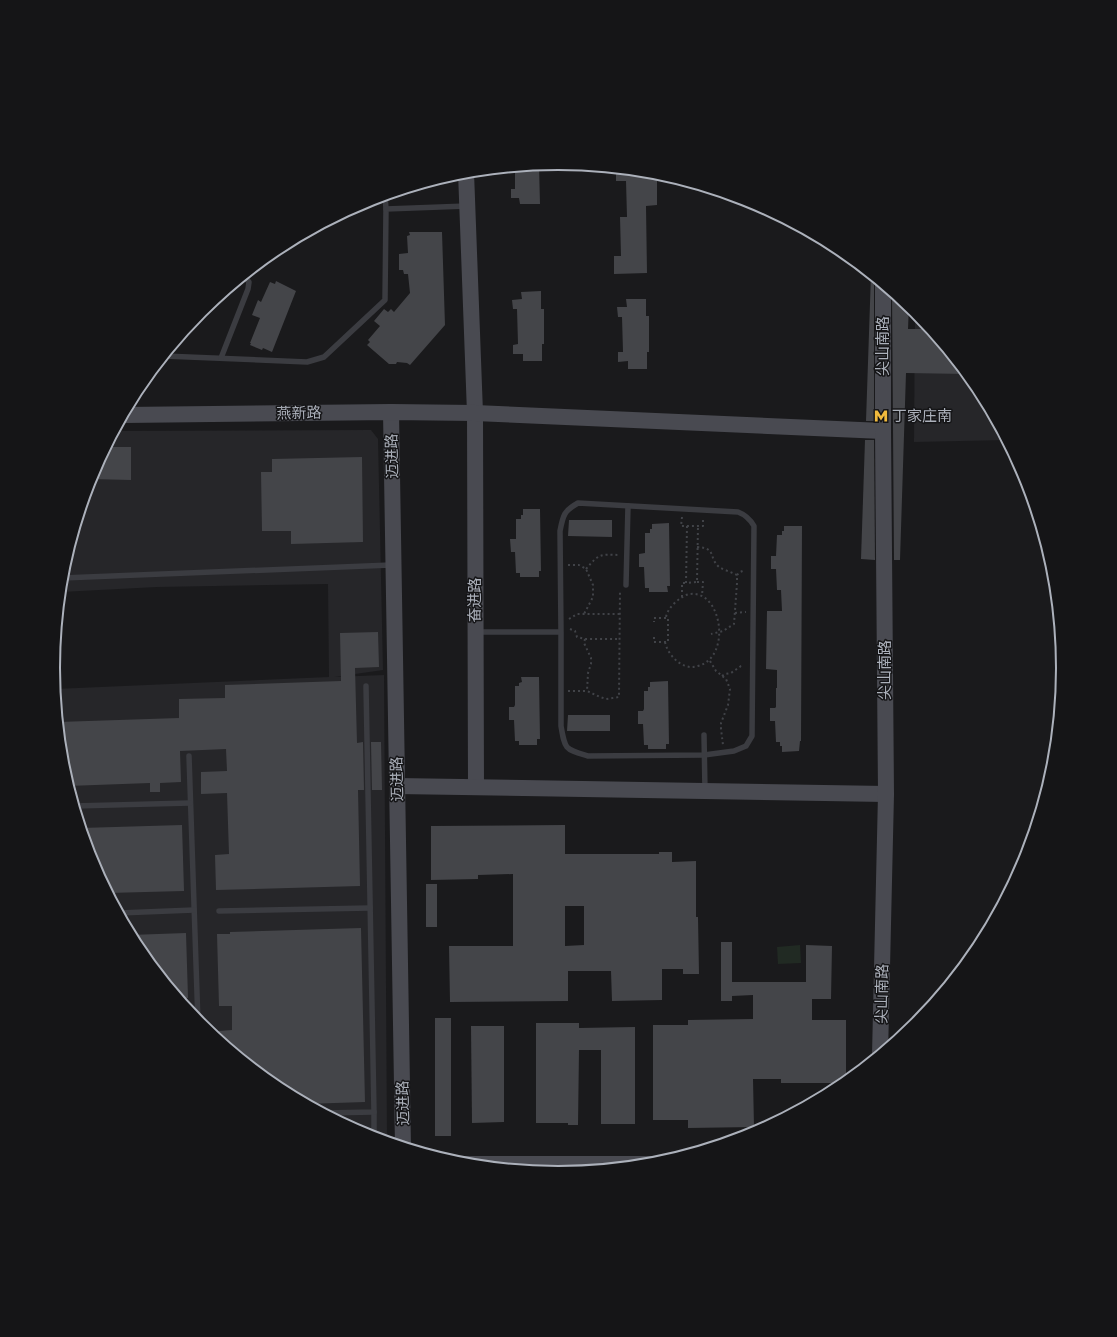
<svg xmlns="http://www.w3.org/2000/svg" width="1117" height="1337" font-family="Jost,'Noto Sans SC',sans-serif">
	<style>
		.built { fill: #262629 }
		.green { fill: #212a23 }
		.building { fill: #444549; fill-rule: evenodd }
		.lines { fill: none; stroke-linecap: round; stroke-linejoin: round }
		.path { stroke: #414348; stroke-width: 2; stroke-dasharray: 2 3; stroke-linecap: butt }
		.lane { stroke: #3b3c41; stroke-width: 5.5 }
		.secondary { stroke: #494a51; stroke-width: 16 }
		.labels { text-anchor: middle; stroke-width: 3; stroke-linejoin: round; paint-order: stroke }
		.street-label { font-size: 15px; fill: #acb1bb; stroke: #151517 }
		.poi-label { font-size: 15px; fill: #acb1bb; stroke: #151517; text-anchor: start }
		.rim { fill: none; stroke: #acb1bb; stroke-width: 2 }
	</style>
	<rect width="100%" height="100%" fill="#1a1a1c"/>
	<g class="built">
		<polygon points="915,311 979,388 1007,440 914,442"/>
		<polygon points="371,430 378,439 383,670 334,677 384,675 387,1140 379,1140 365,1135 277,1089 201,1026 138,949 91,862 63,767 55,689 329,677 328,584 157,587 61,592 63,570 92,475 115,431"/>
	</g>
	<polygon class="green" points="800,945 801,963 778,964 777,947"/>
	<g class="building">
		<polygon points="539,165 540,204 520,204 519,198 511,198 511,189 515,189 515,170 518,170 518,167"/>
		<polygon points="626,170 657,173 657,205 646,206 647,273 614,274 614,256 621,256 620,217 627,217 626,181 616,181 616,172 626,172"/>
		<polygon points="409,232 442,232 445,325 410,365 407,363 397,362 396,364 389,364 367,345 370,342 368,340 380,326 374,321 384,309 388,312 391,309 394,312 410,293 408,274 404,274 403,270 399,270 399,254 408,253 407,236 410,235"/>
		<polygon points="871,274 876,278 874,284 874,421 866,421"/>
		<polygon points="276,281 296,291 272,352 263,348 262,350 250,345 251,343 250,343 260,318 252,315 258,300 261,302 270,282 275,284"/>
		<polygon points="541,291 541,309 544,309 544,344 542,344 542,361 523,361 523,354 513,354 513,345 518,344 517,309 513,309 512,300 522,299 521,292"/>
		<polygon points="892,292 909,305 908,329 930,329 967,374 906,373 900,560 894,560"/>
		<polygon points="626,299 646,299 646,316 649,316 649,352 647,352 647,369 628,369 628,361 618,362 618,352 623,352 622,317 618,317 617,307 627,307"/>
		<polygon points="865,440 874,440 875,560 861,559"/>
		<polygon points="106,447 131,447 131,480 90,479"/>
		<polygon points="362,457 363,542 291,544 291,531 262,531 261,472 272,472 272,459"/>
		<polygon points="523,509 540,509 541,571 539,571 539,577 520,577 520,573 516,573 515,552 511,552 510,539 516,539 516,519 521,519 521,515 523,515"/>
		<polygon points="569,520 612,520 612,537 568,536"/>
		<polygon points="669,523 670,586 667,586 668,592 649,592 649,588 645,588 644,567 639,567 639,554 645,553 645,533 650,533 650,529 652,529 652,524"/>
		<polygon points="784,526 802,526 801,741 800,741 799,751 782,752 782,746 780,746 780,742 776,742 775,721 770,721 770,708 775,708 776,707 776,688 777,688 777,670 766,669 767,611 782,611 781,590 777,590 776,569 771,569 771,556 776,556 777,535 782,535 782,531 784,531"/>
		<polygon points="378,632 379,667 355,668 357,743 363,742 364,790 358,790 360,886 216,890 215,855 229,854 227,793 201,794 201,772 227,771 226,749 180,751 181,782 160,783 160,792 150,792 150,783 68,786 63,767 58,722 179,718 179,699 225,698 225,685 341,681 340,633"/>
		<polygon points="521,677 539,677 540,739 537,739 537,745 519,745 519,741 515,741 514,720 509,720 509,707 514,707 515,705 515,686 519,686 519,683 522,682"/>
		<polygon points="668,681 669,744 666,744 666,749 648,749 648,745 644,745 643,724 638,724 638,711 643,711 644,709 644,691 648,691 648,687 650,687 650,682"/>
		<polygon points="568,715 610,715 610,731 567,731"/>
		<polygon points="371,742 381,742 382,790 372,790"/>
		<polygon points="182,825 184,891 108,893 91,862 81,828"/>
		<path d="M565,825V854H659V852H672V862L696,861V917H698L699,974H683V969H662V1000L612,1001L611,971H568V1001L450,1002L449,946H513V874L478,875V879L431,880V826ZM565,906H584V945L565,946Z"/>
		<rect x="426" y="884" width="11" height="43"/>
		<polygon points="361,928 365,1102 305,1104 277,1089 219,1041 219,1031 232,1030 232,1006 219,1006 217,934 230,934 230,932"/>
		<polygon points="186,933 188,998 178,998 138,949 130,935"/>
		<polygon points="721,942 732,942 732,982 806,982 806,945 832,946 831,999 812,999 812,1020 846,1020 846,1083 781,1083 781,1079 753,1079 754,1127 688,1128 688,1120 653,1120 653,1025 688,1025 688,1020 753,1019 753,995 732,996 732,1001 721,1001"/>
		<rect x="435" y="1018" width="16" height="118"/>
		<polygon points="536,1023 579,1023 579,1028 635,1027 635,1124 601,1124 601,1050 579,1050 578,1125 568,1125 568,1123 536,1123"/>
		<polygon points="471,1026 504,1026 504,1122 472,1123"/>
	</g>
	<g class="lines">
		<g class="path">
			<polyline points="682,517 681,526 703,526 703,517"/>
			<polyline points="687,526 686,583 697,582 698,526"/>
			<path d="M697,547C717,548 708,557 719,567C724,570 731,572 737,575V583L734,624L723,631L711,634"/>
			<polyline points="568,565 579,565 586,569 593,585 593,597 584,614"/>
			<path d="M586,569C599,554 599,554 620,555"/>
			<polyline points="737,575 740,572 745,570"/>
			<polyline points="697,582 703,582 702,596"/>
			<polyline points="682,597 682,583 686,583"/>
			<polyline points="735,613 746,612"/>
			<polyline points="569,619 577,614 620,614"/>
			<polyline points="570,629 575,631 577,637 585,639 620,639"/>
			<polyline points="654,637 654,642 668,642 668,618 654,618 654,622"/>
			<polyline points="585,639 584,643 591,658 591,664 588,673 587,691"/>
			<path d="M665,642C667,651 673,659 681,664C687,667 692,668 698,666C732,657 722,590 690,594C681,595 666,609 666,618"/>
			<polyline points="710,661 716,671 726,679 730,689 728,705 721,723 721,729 723,745"/>
			<polyline points="722,676 725,674 731,673 741,666 744,666"/>
			<polyline points="568,691 587,691 600,697 606,699 619,697 620,591"/>
		</g>
		<g class="lane">
			<polyline points="385,195 386,209"/>
			<polyline points="164,356 307,362 324,357 385,300 386,209 467,206"/>
			<polyline points="221,358 248,289 249,282 244,276"/>
			<polyline points="62,578 391,565"/>
			<polyline points="626,585 628,506"/>
			<path d="M478,632H561V726C565,750 565,749 588,756L704,755L734,751L746,746L752,736L754,526C750,519 746,515 738,512L578,503C564,511 563,515 560,531L561,632"/>
			<polyline points="704,735 705,791"/>
			<polyline points="189,756 198,1023"/>
			<polyline points="74,806 190,803"/>
			<polyline points="219,911 370,908"/>
			<polyline points="119,913 194,910"/>
			<polyline points="374,1112 374,1138"/>
			<polyline points="323,1113 374,1112 366,686"/>
		</g>
		<g class="secondary">
			<polyline points="466,172 475,413 476,787"/>
			<polyline points="391,412 403,1147"/>
			<polyline points="124,415 391,412 475,413 883,431"/>
			<polyline points="397,786 886,794"/>
			<polyline points="880,1055 886,794 883,431 883,284"/>
			<polyline points="459,1164 657,1164"/>
		</g>
	</g>
	<defs>
		<symbol id="metro-bare" viewBox="-9 -9 18 18"><path d="M-5.5 5V-5H-3L0 0L3-5H5.5V5H3V-.5L0 4L-3-.5V5Z" fill="#f1ba3d" stroke="#151517" stroke-width="2.5" paint-order="stroke"/></symbol>
	</defs>
	<g fill-rule="evenodd">
		<use href="#metro-bare" x="871" y="406" width="20" height="20"/>
	</g>
	<g class="labels">
		<g class="street-label">
			<text transform="translate(883 346) rotate(-90)" y="5">尖山南路</text>
			<text transform="translate(299 413) rotate(-1)" y="5">燕新路</text>
			<text transform="translate(392 456) rotate(-91)" y="5">迈进路</text>
			<text transform="translate(475 600) rotate(-90)" y="5">奋进路</text>
			<text transform="translate(885 670) rotate(-90)" y="5">尖山南路</text>
			<text transform="translate(397 779) rotate(-91)" y="5">迈进路</text>
			<text transform="translate(882 994) rotate(-89)" y="5">尖山南路</text>
			<text transform="translate(403 1103) rotate(-91)" y="5">迈进路</text>
		</g>
		<g class="poi-label">
			<text x="892" y="421">丁家庄南</text>
		</g>
	</g>
	<path d="M0 0H1117V1337H0ZM60 668a498 498 0 1 1 996 0a498 498 0 1 1-996 0Z" fill="#151517" fill-rule="evenodd"/>
	<path class="rim" d="M60 668a498 498 0 1 1 996 0a498 498 0 1 1-996 0Z"/>
</svg>
